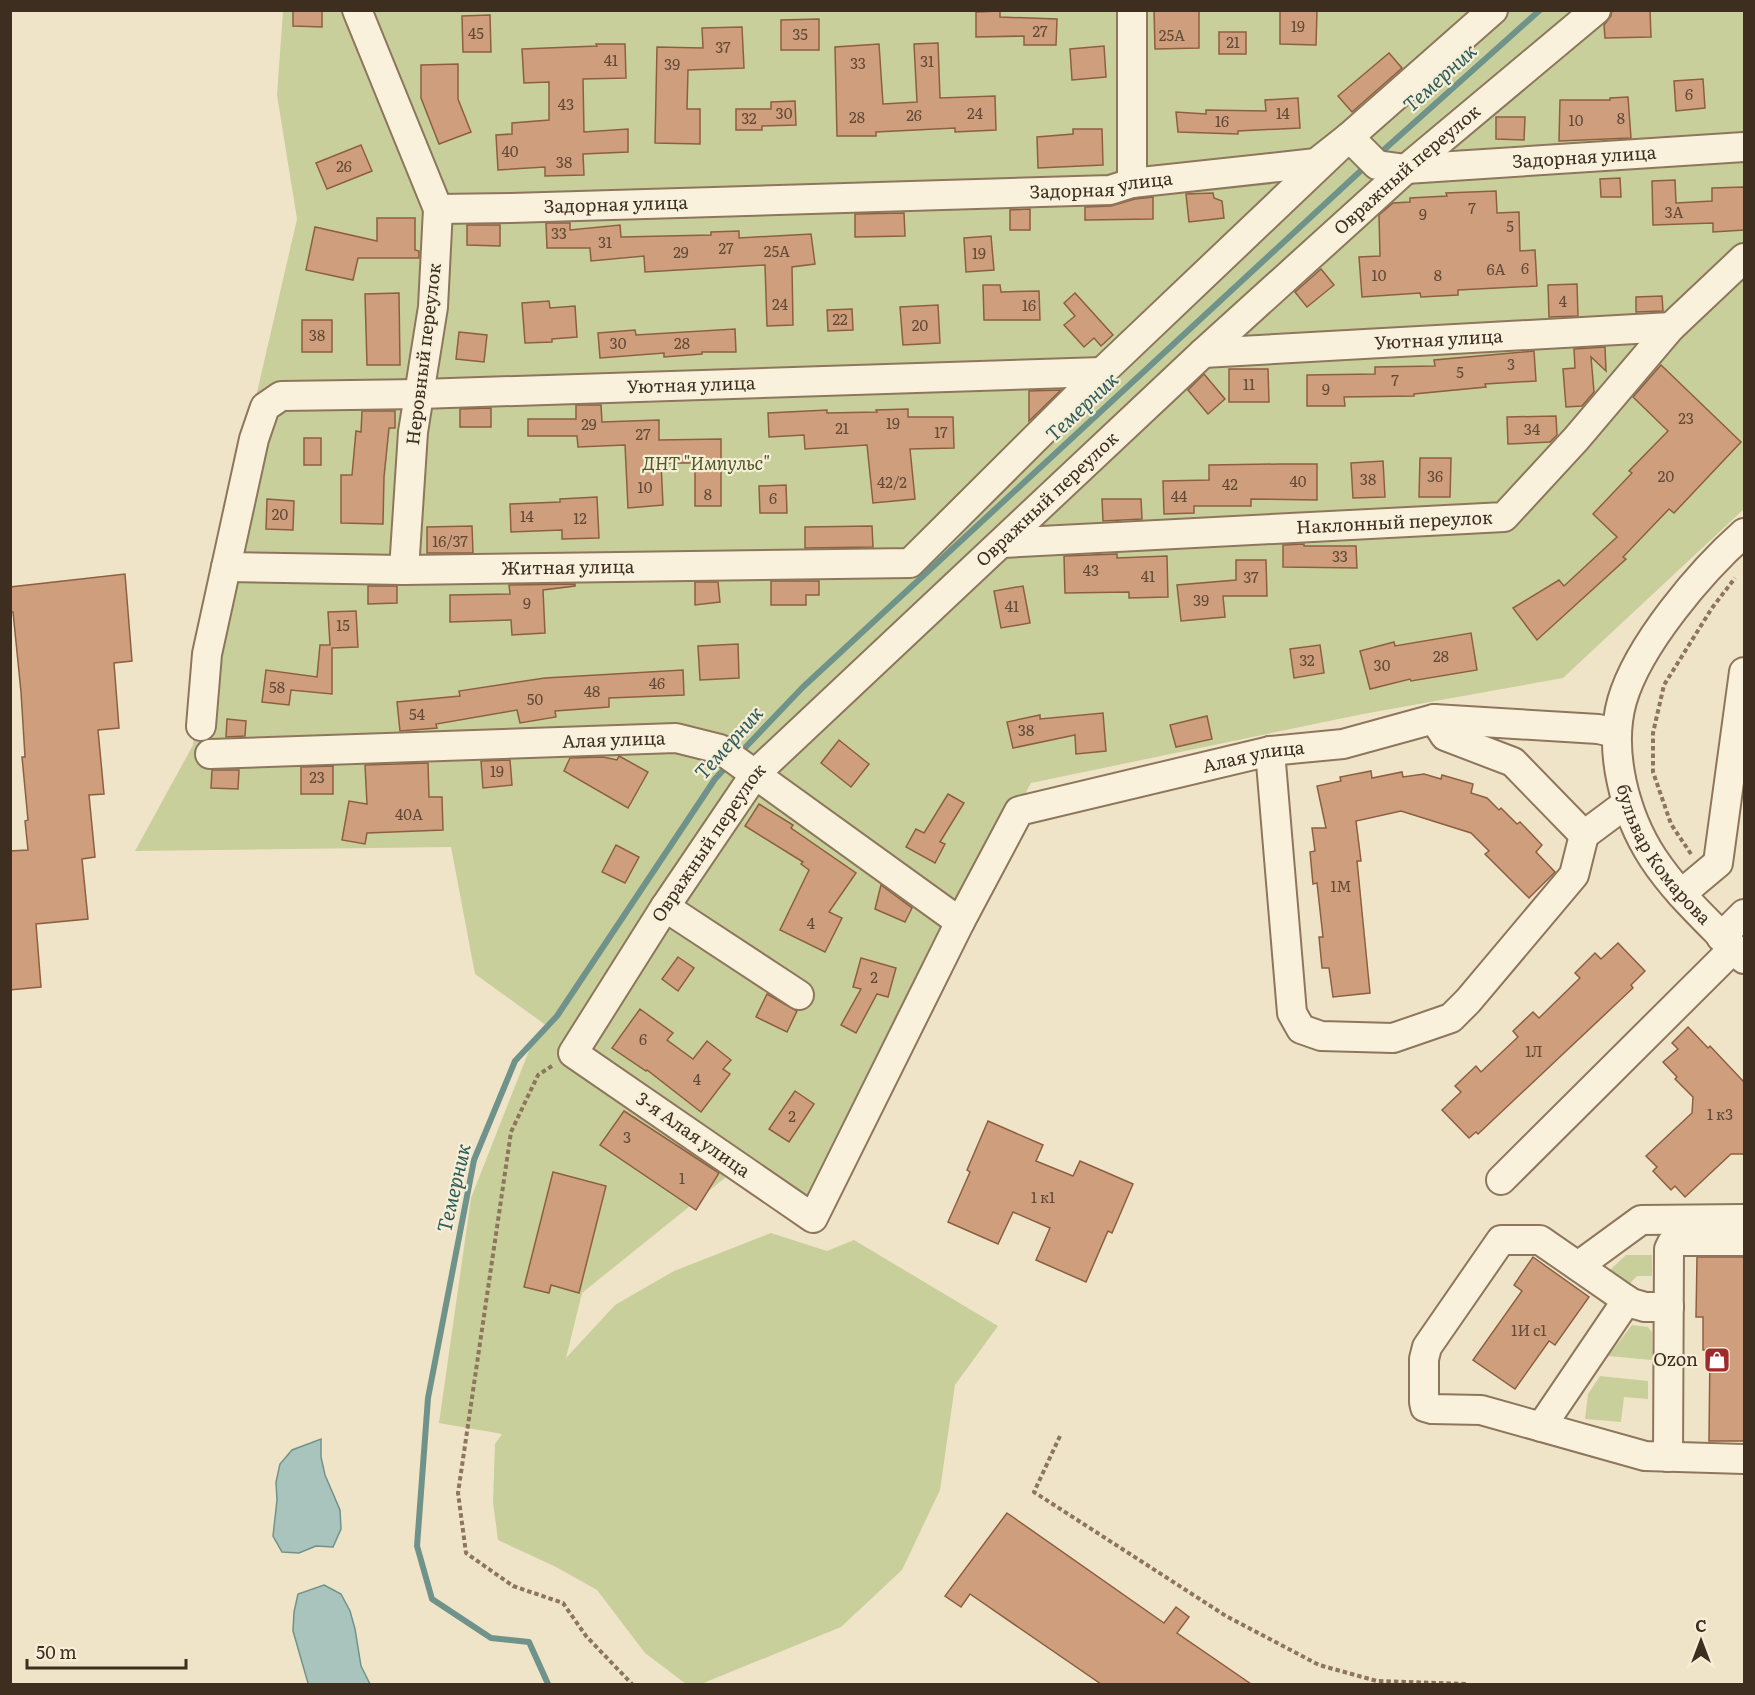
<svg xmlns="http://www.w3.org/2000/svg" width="1755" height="1695" font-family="Literata,serif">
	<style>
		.green { fill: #c9cf9b }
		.water { fill: #a9c4bc; stroke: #6f938a; stroke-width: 1.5 }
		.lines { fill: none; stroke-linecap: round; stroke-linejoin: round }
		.stream { stroke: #6f938a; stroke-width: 6 }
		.building { fill: #cf9f7d; stroke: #8d5f41; stroke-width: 1.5 }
		.minor-casing { stroke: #8d765c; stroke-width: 32 }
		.path { stroke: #8d765c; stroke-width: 4; stroke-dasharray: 4.5 3; stroke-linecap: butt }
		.minor { stroke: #faf1dc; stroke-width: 28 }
		.labels { text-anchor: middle; stroke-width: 4.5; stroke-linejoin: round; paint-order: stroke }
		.number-label { font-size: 15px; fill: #624a37 }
		.street-label { font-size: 18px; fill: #3d2e20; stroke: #f7eed8 }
		.park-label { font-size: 18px; font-style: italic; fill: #4d5a26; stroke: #f7eed8 }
		.poi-label { font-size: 18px; fill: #3d2e20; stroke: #f7eed8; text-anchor: end }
		.water-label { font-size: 20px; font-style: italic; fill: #2f5d5a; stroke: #f7eed8 }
	</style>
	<rect width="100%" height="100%" fill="#f0e4c8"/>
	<g class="green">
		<polygon points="283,11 1744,11 1744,509 1563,678 1363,714 1031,783 805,1209 741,1165 582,1293 566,1358 615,1305 674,1271 771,1233 827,1251 854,1240 998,1326 955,1385 940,1490 902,1570 841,1627 701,1684 686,1684 645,1653 597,1590 556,1567 498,1540 493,1502 495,1444 502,1434 439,1423 471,1198 530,1048 547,1026 475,974 451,847 135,851 193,745 203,626 297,219 277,95"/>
		<polygon points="1626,1255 1652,1255 1652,1276 1637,1276 1628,1285 1609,1271"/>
		<polygon points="1632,1325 1648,1327 1652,1332 1652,1360 1608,1356"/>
		<polygon points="1600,1376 1648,1381 1648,1399 1624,1397 1621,1422 1585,1419 1588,1394"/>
	</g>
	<g class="water">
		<polygon points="321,1439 321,1457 325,1475 340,1510 341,1529 333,1547 316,1546 299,1553 282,1552 273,1536 277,1500 276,1482 280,1464 292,1450"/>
		<polygon points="324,1585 341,1594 350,1611 355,1629 361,1666 370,1684 308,1684 308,1683 293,1631 294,1612 298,1594"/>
	</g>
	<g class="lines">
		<g class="stream">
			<polyline points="1377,156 1540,10"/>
			<polyline points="740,753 803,687 1367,165"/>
			<polyline points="548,1684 529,1642 491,1638 432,1599 417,1546 428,1398 474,1160 515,1061 557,1016 715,779 729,764"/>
		</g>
	</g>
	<g class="building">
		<polygon points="293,10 322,10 322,27 293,26"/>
		<polygon points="1154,10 1199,10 1199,48 1155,49"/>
		<polygon points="1280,10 1317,10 1316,45 1280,44"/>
		<polygon points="1612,10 1650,10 1651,37 1605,38 1604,25 1611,16"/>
		<polygon points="1000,11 1000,17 1057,19 1056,45 1024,45 1024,36 976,37 976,12"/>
		<polygon points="490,15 491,52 463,52 462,16"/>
		<polygon points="819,19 819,50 781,50 781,20"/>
		<polygon points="742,27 744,68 688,70 687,109 700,109 700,144 655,143 657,47 703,48 702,28"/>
		<rect x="1219" y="32" width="27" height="22"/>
		<polygon points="938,43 940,98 995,96 996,130 955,132 955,128 876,132 876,136 837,136 835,47 879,44 883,104 917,102 914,44"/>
		<polygon points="596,44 625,44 626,78 583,79 584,132 628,129 628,152 583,154 584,175 545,176 545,167 498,170 496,135 512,134 512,123 549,120 549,82 524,83 522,49 597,46"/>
		<polygon points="1104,46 1106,77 1072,80 1070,49"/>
		<polygon points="1389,53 1402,68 1352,112 1338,96"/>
		<polygon points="458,64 458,99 471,132 439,144 421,98 421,65"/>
		<polygon points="1703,79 1705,108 1676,111 1674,81"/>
		<polygon points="1628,97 1631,138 1559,141 1560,100 1610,100 1610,98"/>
		<polygon points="1298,98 1300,128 1238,131 1238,134 1178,132 1176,112 1206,114 1206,110 1266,111 1265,100"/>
		<polygon points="795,101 796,125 762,126 762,130 736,130 736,109 771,109 771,102"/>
		<polygon points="1496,117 1525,117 1524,140 1496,139"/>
		<polygon points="1073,129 1102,129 1103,165 1038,168 1037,137 1073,134"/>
		<polygon points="361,145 372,171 327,189 316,163"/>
		<polygon points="1620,178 1621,197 1601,197 1600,179"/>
		<polygon points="1675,180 1676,203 1712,201 1712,188 1744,187 1744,230 1713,232 1713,223 1653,225 1652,181"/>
		<polygon points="1496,191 1497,213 1519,212 1520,251 1535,250 1537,286 1458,290 1458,295 1421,297 1420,293 1362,297 1359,257 1380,256 1379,215 1393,203 1410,202 1410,198 1447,196 1446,193"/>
		<polygon points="1213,193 1214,198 1222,201 1224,218 1189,222 1186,194"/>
		<polygon points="1153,197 1153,219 1085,220 1085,207 1111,206 1135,199"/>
		<polygon points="1030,209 1030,230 1010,230 1010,210"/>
		<polygon points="904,213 905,236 855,237 855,214"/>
		<polygon points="377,218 415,218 415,250 419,251 419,258 358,258 353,280 306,270 315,227 377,241"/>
		<polygon points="546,223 570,223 570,230 620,225 621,237 711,235 711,232 739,231 739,238 811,234 815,264 792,267 793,325 767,326 765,265 645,272 644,256 591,261 590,248 547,248"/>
		<polygon points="467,225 500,225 500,246 467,245"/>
		<polygon points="991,236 994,270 966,272 964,238"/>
		<polygon points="1321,269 1334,285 1307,307 1295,292"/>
		<polygon points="1577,284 1578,316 1549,317 1548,285"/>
		<polygon points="983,285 1000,285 1001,292 1039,291 1040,320 984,320"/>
		<polygon points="399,293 400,365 367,365 365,294"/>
		<polygon points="1075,293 1113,335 1101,346 1094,338 1084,347 1064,325 1075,316 1064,303"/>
		<polygon points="1662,296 1663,311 1636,312 1636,297"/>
		<polygon points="549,301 550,308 575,306 577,337 552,339 552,342 525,343 522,303"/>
		<polygon points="938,305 940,343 903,345 900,307"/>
		<polygon points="852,309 853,330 828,331 827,310"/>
		<rect x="302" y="320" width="30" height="32"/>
		<polygon points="735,329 736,352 702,352 702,354 664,357 664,353 600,358 598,333 635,330 636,335"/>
		<polygon points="459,332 487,335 484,362 456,359"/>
		<polygon points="1605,347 1606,371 1591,357 1594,392 1582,406 1566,407 1563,369 1575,368 1574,349"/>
		<polygon points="1534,351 1536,381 1485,384 1486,387 1414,394 1414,396 1344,397 1345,406 1307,406 1307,375 1375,374 1375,367 1435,366 1434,360"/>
		<polygon points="1661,365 1741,442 1674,513 1669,509 1623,557 1626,559 1537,640 1513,608 1559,580 1564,586 1617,537 1593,514 1632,473 1629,471 1668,431 1633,397"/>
		<polygon points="1229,369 1268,369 1269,402 1229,402"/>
		<polygon points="1204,374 1225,399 1208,414 1188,390"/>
		<polygon points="1061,390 1029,421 1029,391"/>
		<polygon points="576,405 601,405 602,422 659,420 659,440 721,439 721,506 695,506 695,463 661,463 663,505 628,508 625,445 578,447 577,436 528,436 528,419 576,419"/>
		<polygon points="491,408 491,427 460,427 460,409"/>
		<polygon points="908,409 908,417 953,417 954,448 910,449 915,499 873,503 867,445 805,449 804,435 769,437 768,413 827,410 827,413 877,412 876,410"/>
		<polygon points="362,411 395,411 395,428 389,428 384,477 383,524 341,523 341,475 352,475 356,431 361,432"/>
		<polygon points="1556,416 1557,435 1550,442 1508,444 1507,417"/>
		<rect x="304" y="438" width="17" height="27"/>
		<polygon points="1420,458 1451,458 1450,497 1419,497"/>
		<polygon points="1383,461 1385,497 1353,498 1351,463"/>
		<polygon points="1280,464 1317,464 1317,500 1251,499 1251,506 1194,506 1194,513 1164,514 1163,481 1209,480 1209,465"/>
		<polygon points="786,485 787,513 760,513 759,486"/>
		<polygon points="597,497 599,538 562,539 562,530 511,532 510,504 560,502 560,499"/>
		<polygon points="267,499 294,501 293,530 266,529"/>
		<polygon points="1102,499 1141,499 1142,519 1103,521"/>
		<polygon points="472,526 473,553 427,553 427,527"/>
		<polygon points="872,526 873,547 805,548 805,527"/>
		<polygon points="1304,544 1304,546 1356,546 1357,568 1283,567 1283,545"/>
		<polygon points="1117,554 1117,558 1167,556 1168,597 1129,598 1129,592 1065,593 1064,556"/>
		<polygon points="1236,560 1266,560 1267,596 1223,596 1225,617 1181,621 1177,585 1236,580"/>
		<polygon points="125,574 132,661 114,663 119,728 98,730 104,794 89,795 95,857 82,859 88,919 36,924 41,987 10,990 10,851 28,850 25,821 28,820 22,757 25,757 21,692 13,612 10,612 10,587"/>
		<polygon points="771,581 819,581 819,595 806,595 806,605 771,605"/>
		<polygon points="695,582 718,582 720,602 695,605"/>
		<polygon points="575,584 575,586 543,590 545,633 512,635 511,620 450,622 450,595 510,594 509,585"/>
		<polygon points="368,586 397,586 397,603 368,604"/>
		<polygon points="1023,586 1030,623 1001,628 994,591"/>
		<polygon points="356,611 358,647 332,648 332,694 291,690 289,705 262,702 266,670 317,677 320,645 330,645 328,612"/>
		<polygon points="1471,633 1477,670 1411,681 1410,679 1370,689 1360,651 1394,642 1395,646"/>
		<polygon points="738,644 739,678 700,680 698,646"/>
		<polygon points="1320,645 1324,673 1294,678 1290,649"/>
		<polygon points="683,670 684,695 609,698 609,707 555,711 556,717 520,723 517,710 436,724 437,728 400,731 397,702 460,696 459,691 545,678"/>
		<polygon points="1103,713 1106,751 1076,754 1075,735 1013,748 1007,722 1040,715 1040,719"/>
		<polygon points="1207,716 1212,739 1176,747 1170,725"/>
		<polygon points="227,719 246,721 245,736 226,737"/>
		<polygon points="839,740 869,764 851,787 821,763"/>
		<polygon points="619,756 648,772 628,808 564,771 570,758 603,757 617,760"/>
		<polygon points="510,760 512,785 483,788 481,761"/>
		<polygon points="428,763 429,797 442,797 443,830 367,833 365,844 342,840 349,801 367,804 365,765"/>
		<polygon points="333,766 333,794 301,794 301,767"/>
		<polygon points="212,770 239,770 238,789 211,788"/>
		<polygon points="1371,771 1372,778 1402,772 1403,777 1424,774 1441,779 1442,775 1473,784 1471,793 1487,798 1499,810 1501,808 1517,824 1520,822 1542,845 1536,852 1555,872 1529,898 1485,854 1489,851 1471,833 1401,811 1356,821 1361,861 1357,861 1370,993 1333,997 1329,968 1322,968 1319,937 1323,937 1317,883 1313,884 1310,852 1315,851 1312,828 1326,828 1317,786 1341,781 1340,777"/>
		<polygon points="948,794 964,803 940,842 945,844 935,863 906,847 916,829 924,833"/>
		<polygon points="759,804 793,825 791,828 856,873 829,912 842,918 825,952 780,930 809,870 801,864 803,862 745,826"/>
		<polygon points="616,845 639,857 625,883 602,872"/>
		<polygon points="881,885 912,908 905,922 875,909"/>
		<polygon points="1618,943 1645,971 1631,985 1633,988 1478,1134 1476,1132 1469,1138 1442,1110 1461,1092 1455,1086 1476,1066 1481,1072 1518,1037 1513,1031 1533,1012 1539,1018 1580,978 1575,973 1595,953 1601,959"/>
		<polygon points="678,957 694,968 678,991 662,979"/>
		<polygon points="861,958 896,968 888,997 877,994 856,1033 841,1025 861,989 853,987"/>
		<polygon points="767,994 797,1011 787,1032 756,1017"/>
		<polygon points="640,1009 673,1033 667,1040 693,1059 707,1041 731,1060 723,1069 730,1074 701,1112 647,1070 646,1071 612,1048"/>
		<polygon points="1688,1027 1708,1048 1710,1046 1744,1082 1744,1154 1731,1154 1685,1197 1675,1186 1671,1190 1653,1171 1657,1167 1646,1156 1692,1113 1693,1097 1675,1079 1677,1077 1663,1062 1678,1049 1672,1043"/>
		<polygon points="795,1091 814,1104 789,1142 769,1129"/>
		<polygon points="624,1111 719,1173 696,1210 600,1145"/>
		<polygon points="988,1121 1043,1145 1036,1161 1073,1176 1080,1161 1133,1184 1112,1233 1108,1231 1086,1282 1036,1260 1050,1228 1013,1212 998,1244 948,1222 970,1172 967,1170"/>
		<polygon points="553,1172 606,1186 579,1293 551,1285 549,1293 524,1287"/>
		<polygon points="1533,1257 1589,1297 1555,1345 1549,1341 1515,1389 1473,1360 1522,1291 1514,1285"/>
		<polygon points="1697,1257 1744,1257 1744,1441 1709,1441 1710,1350 1703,1350 1703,1317 1696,1317"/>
		<polygon points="1007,1513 1164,1623 1176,1607 1189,1617 1177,1633 1251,1684 1101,1684 970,1594 961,1607 945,1596"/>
	</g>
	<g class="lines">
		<defs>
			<g id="minor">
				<polyline points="357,10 438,209 433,307 413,432 404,570"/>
				<polyline points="1132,10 1132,183"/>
				<path id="s1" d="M438,209L511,208L1110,190L1132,183L1316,163L1349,137L1377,165L1406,169L1744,147"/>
				<path id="s2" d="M1203,353L1671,327"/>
				<path id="s3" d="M1744,533C1701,571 1638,645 1622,701C1608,751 1625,815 1653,858C1678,896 1713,926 1744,959"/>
				<path id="s4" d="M1003,543L1504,517L1576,439L1671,327L1744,258"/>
				<path id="s5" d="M226,567L404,570L910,563L1102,372L1349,137L1493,10"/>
				<polyline points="1434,719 1445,736 1513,762 1584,835 1627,803"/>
				<path id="s6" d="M201,726L207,654L254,439L265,407L281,396L420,394L1102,372"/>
				<polyline points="1270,751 1292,1013 1301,1029 1321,1036 1393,1038 1451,1018 1468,1001 1574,875 1584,835"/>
				<path id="s7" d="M210,754L676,738L720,749L960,922L1019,811L1270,751L1343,744L1434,719L1598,729L1616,733"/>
				<polyline points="1681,894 1718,863 1744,672"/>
				<polyline points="665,907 799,995"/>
				<path id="s8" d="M960,922L813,1218L573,1053L665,907L755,774L1203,353L1406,169L1596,10"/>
				<polyline points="1721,937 1744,914"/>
				<polyline points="1501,1180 1734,948"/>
				<polyline points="1578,1266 1641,1220 1744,1219"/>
				<polyline points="1669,1307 1645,1307 1631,1303 1540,1240 1501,1240 1427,1347 1424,1359 1424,1402 1425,1407 1432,1409 1481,1410 1645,1456 1744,1459"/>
				<polyline points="1541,1427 1627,1300"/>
				<polyline points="1668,1457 1669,1249 1672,1243 1678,1241 1744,1241"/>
			</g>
		</defs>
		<use href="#minor" class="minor-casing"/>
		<g class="path">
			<polyline points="1691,854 1671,824 1653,772 1653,733 1664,685 1712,608 1735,578"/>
			<polyline points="552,1066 538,1075 511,1132 458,1493 466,1553 513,1586 563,1603 586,1636 632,1684"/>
			<polyline points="1060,1436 1034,1492 1226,1616 1319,1665 1377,1681 1466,1684"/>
		</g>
		<use href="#minor" class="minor"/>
	</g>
	<defs>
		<symbol id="shop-square" viewBox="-11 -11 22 22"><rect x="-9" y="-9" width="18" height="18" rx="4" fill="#9e2a2b" stroke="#f7eed8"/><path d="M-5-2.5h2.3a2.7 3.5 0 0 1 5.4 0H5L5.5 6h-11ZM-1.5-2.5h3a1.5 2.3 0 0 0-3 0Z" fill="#fff"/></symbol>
	</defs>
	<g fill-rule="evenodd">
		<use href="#shop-square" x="1702" y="1345" width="30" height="30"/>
	</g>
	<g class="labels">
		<g class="number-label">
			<text x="1298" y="32">19</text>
			<text x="1040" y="37">27</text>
			<text x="476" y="39">45</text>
			<text x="800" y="40">35</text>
			<text x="1172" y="41">25А</text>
			<text x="1233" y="48">21</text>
			<text x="723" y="53">37</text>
			<text x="611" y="66">41</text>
			<text x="927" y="67">31</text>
			<text x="858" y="69">33</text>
			<text x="672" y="70">39</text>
			<text x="1689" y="100">6</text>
			<text x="566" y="110">43</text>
			<text x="784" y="119">30</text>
			<text x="975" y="119">24</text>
			<text x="1283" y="119">14</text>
			<text x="914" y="121">26</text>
			<text x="857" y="123">28</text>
			<text x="749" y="124">32</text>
			<text x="1621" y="124">8</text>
			<text x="1576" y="126">10</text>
			<text x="1222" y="127">16</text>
			<text x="510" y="157">40</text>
			<text x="564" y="168">38</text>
			<text x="344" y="172">26</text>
			<text x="1472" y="214">7</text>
			<text x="1674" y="218">3А</text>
			<text x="1423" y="220">9</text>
			<text x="1510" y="232">5</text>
			<text x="559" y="239">33</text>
			<text x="605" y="248">31</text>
			<text x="726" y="254">27</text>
			<text x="777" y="257">25А</text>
			<text x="681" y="258">29</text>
			<text x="979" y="259">19</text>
			<text x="1525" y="274">6</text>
			<text x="1496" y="275">6А</text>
			<text x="1379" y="281">10</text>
			<text x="1438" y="281">8</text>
			<text x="1563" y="307">4</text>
			<text x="780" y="310">24</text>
			<text x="1029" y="311">16</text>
			<text x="840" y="325">22</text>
			<text x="920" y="331">20</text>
			<text x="317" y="341">38</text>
			<text x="618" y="349">30</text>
			<text x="682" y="349">28</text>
			<text x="1511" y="370">3</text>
			<text x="1460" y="378">5</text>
			<text x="1395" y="386">7</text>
			<text x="1249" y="390">11</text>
			<text x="1326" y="395">9</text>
			<text x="1686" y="424">23</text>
			<text x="893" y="429">19</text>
			<text x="589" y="430">29</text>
			<text x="842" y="434">21</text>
			<text x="1532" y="435">34</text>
			<text x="941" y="438">17</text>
			<text x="643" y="440">27</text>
			<text x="1435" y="482">36</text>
			<text x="1666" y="482">20</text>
			<text x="1368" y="485">38</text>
			<text x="1298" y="487">40</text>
			<text x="892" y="488">42/2</text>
			<text x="1230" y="490">42</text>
			<text x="645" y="493">10</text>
			<text x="708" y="500">8</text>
			<text x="1179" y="502">44</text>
			<text x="773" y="504">6</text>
			<text x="280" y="520">20</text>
			<text x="527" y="522">14</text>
			<text x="580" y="524">12</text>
			<text x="450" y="547">16/37</text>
			<text x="1340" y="562">33</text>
			<text x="1091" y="576">43</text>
			<text x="1148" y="582">41</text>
			<text x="1251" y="583">37</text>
			<text x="1201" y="606">39</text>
			<text x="527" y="609">9</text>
			<text x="1012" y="612">41</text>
			<text x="343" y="631">15</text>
			<text x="1441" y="662">28</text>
			<text x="1307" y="666">32</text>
			<text x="1382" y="671">30</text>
			<text x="657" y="689">46</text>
			<text x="277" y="693">58</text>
			<text x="592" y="697">48</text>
			<text x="535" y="705">50</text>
			<text x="417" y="720">54</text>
			<text x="1026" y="736">38</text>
			<text x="497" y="777">19</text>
			<text x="317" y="783">23</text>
			<text x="409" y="820">40А</text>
			<text x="1341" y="892">1М</text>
			<text x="811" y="929">4</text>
			<text x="874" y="983">2</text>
			<text x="643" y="1045">6</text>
			<text x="1534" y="1057">1Л</text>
			<text x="697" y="1085">4</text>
			<text x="1720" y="1120">1 к3</text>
			<text x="792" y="1122">2</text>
			<text x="627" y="1143">3</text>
			<text x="682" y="1184">1</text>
			<text x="1043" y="1203">1 к1</text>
			<text x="1529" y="1336">1И с1</text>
		</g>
		<g class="street-label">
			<text dy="6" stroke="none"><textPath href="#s1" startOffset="1170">Задорная улица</textPath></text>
			<text dy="6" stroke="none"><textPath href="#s8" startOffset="1844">Овражный переулок</textPath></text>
			<text dy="6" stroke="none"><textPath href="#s1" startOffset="664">Задорная улица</textPath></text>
			<text dy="6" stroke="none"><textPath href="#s1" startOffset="178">Задорная улица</textPath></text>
			<text dy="6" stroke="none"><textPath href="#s2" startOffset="236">Уютная улица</textPath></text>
			<text transform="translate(424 354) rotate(-83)" y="6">Неровный переулок</text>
			<text dy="6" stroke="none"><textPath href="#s6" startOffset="756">Уютная улица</textPath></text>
			<text dy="6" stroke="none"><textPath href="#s8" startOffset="1356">Овражный переулок</textPath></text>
			<text dy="6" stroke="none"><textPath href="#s4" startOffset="392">Наклонный переулок</textPath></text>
			<text dy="6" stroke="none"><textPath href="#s5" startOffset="342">Житная улица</textPath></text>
			<text dy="6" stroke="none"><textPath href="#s7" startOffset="404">Алая улица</textPath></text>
			<text dy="6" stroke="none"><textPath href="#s7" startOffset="1174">Алая улица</textPath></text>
			<text dy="6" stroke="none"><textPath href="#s8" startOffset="872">Овражный переулок</textPath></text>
			<text dy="6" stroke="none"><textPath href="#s3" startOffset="376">бульвар Комарова</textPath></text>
			<text transform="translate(693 1135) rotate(35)" y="6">3-я Алая улица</text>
		</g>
		<g class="park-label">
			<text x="706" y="470">ДНТ "Импульс"</text>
		</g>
		<g class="poi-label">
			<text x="1698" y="1366">Ozon</text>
		</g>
		<g class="water-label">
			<text transform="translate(1440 78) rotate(-42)" y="7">Темерник</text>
			<text transform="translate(1082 407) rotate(-43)" y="7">Темерник</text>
			<text transform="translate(729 743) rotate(-48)" y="7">Темерник</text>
			<text transform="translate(454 1188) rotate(-77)" y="7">Темерник</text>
		</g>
	</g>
	<rect width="1755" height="1695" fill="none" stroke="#3d2e20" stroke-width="24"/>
	<g transform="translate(1701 1641)" stroke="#f7eed8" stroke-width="4.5" paint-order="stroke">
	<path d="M0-4.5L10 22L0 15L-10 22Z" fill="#3d2e20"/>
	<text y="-9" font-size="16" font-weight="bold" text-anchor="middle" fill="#3d2e20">С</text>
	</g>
	<path d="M27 1659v9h159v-9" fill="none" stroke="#3d2e20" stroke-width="3"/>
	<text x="36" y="1659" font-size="18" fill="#3d2e20" stroke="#f7eed8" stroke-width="4.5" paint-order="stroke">50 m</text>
</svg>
